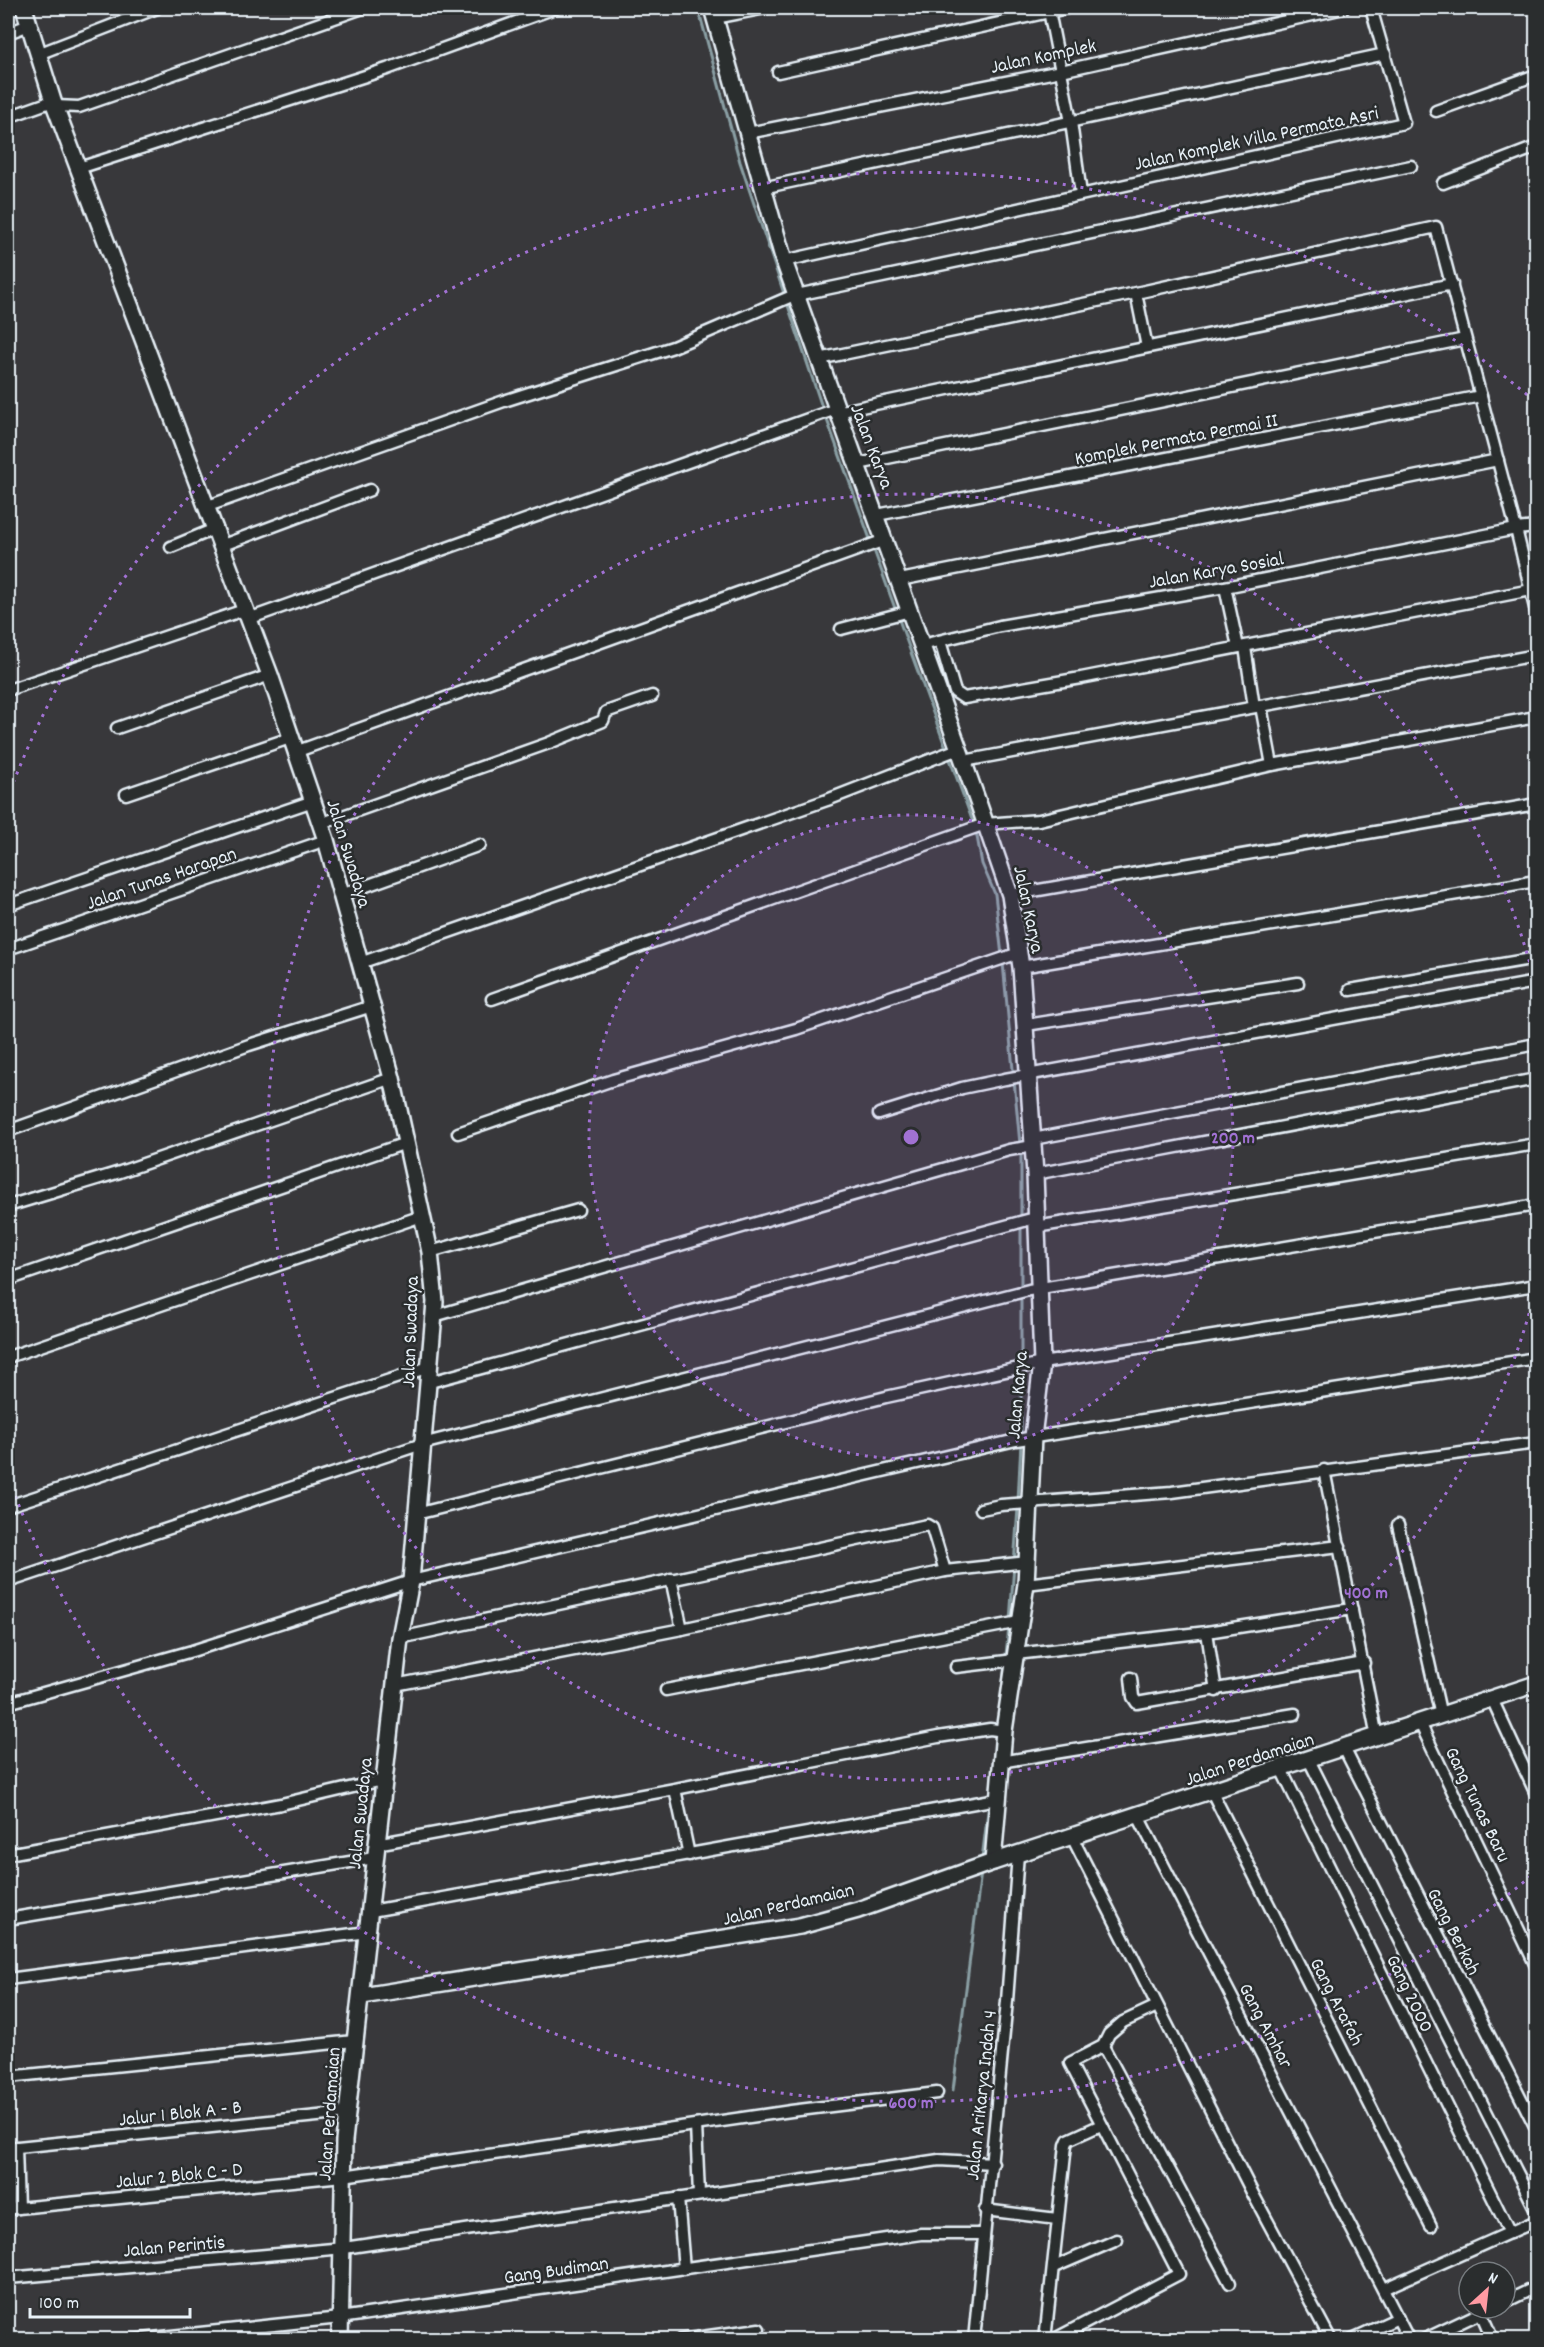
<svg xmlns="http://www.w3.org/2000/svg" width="1544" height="2347" font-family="Dekko,sans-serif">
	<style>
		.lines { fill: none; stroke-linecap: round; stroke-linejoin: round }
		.stream { stroke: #8a9fa4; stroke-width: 3 }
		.street-casing { stroke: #e8f1f8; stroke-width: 15 }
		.secondary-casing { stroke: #e8f1f8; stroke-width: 20 }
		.street { stroke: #2a2d2e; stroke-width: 10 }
		.secondary { stroke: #2a2d2e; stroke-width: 15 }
		.ring { fill: none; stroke: #a171d3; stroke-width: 3; stroke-dasharray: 3 6 }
		.labels { text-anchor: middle; stroke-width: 5; stroke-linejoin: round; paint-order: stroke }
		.street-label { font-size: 20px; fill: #e8f1f8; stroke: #2a2d2e }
		.centre { fill: #a171d3; stroke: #2a2d2e; stroke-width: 3 }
		.ring-label { font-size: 18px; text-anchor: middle; font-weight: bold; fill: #a171d3; stroke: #2a2d2e; stroke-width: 5; stroke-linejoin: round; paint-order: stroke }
	</style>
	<rect width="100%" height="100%" fill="#38383b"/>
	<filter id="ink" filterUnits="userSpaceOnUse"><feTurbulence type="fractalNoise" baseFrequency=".0167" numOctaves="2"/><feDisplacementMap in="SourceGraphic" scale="12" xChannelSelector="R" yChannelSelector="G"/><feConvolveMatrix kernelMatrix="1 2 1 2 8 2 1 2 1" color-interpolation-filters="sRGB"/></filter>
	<g filter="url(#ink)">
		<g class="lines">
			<g class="stream">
				<polyline points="698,8 740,162 823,410"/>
				<polyline points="826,417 896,611"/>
				<polyline points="898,617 974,825"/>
				<polyline points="976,831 982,864 995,894 1002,956"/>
				<polyline points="1003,963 1020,1144"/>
				<polyline points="1021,1151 1021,1219"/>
				<polyline points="1021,1226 1021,1288"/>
				<polyline points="1021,1295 1021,1435"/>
				<polyline points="1018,1501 1021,1442"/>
				<polyline points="1010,1621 1018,1508"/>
				<polyline points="1000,1710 1009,1627"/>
				<polyline points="990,1797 995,1752"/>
				<polyline points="982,1859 989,1803"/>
				<polyline points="953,2090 981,1872"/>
			</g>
			<defs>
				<g id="street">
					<polyline points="1049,11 1071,122 1081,194"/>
					<polyline points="715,18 766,8"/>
					<polyline points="8,33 29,25"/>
					<polyline points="38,54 157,8"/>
					<polyline points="778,72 1067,8"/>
					<polyline points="55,106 79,107 363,8"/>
					<polyline points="1436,111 1536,75"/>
					<polyline points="8,117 53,101"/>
					<polyline points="748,133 1061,71 1344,8"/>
					<polyline points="79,168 387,69 555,8"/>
					<polyline points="1443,183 1536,147"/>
					<polyline points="762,188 1385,54"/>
					<polyline points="784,261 1404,123 1371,8"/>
					<polyline points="1147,347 1136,293 1436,227 1516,529 1536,527"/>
					<polyline points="819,359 1136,293"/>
					<polyline points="837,412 1452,284"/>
					<polyline points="858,464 1465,339"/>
					<polyline points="208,506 504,401 673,347 792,296 1411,166"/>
					<polyline points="877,515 1481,396"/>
					<polyline points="223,545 370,490"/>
					<polyline points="171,547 217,528"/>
					<polyline points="900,580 1498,460"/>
					<polyline points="1225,587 1238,647"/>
					<polyline points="251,618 836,409"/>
					<polyline points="841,629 910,611"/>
					<polyline points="940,641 955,692 964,698 1081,678 1531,590"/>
					<polyline points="922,645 1000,626 1225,587 1516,529 1536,612"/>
					<polyline points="1245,647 1254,707"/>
					<polyline points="8,690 247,609"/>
					<polyline points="1261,706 1272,765"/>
					<polyline points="117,728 270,675"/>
					<polyline points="295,752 885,540"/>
					<polyline points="964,761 1536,655"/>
					<polyline points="126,794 290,738"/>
					<polyline points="320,824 549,743 603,721 606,712 652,696"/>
					<polyline points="341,895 480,845"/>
					<polyline points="1010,895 1536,804"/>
					<polyline points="8,905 313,801"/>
					<polyline points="8,949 326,840"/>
					<polyline points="360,963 827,800 953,751 960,752"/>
					<polyline points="1021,967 1536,881"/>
					<polyline points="1350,990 1536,958"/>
					<polyline points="492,999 985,824 1039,820 1272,765 1536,717"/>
					<polyline points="1026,1025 1298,983"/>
					<polyline points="879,1114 962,1088 1005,1079 1536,982"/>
					<polyline points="8,1131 249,1045 372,1006"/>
					<polyline points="458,1133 613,1080 796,1029 1019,953"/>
					<polyline points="1033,1139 1536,1044"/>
					<polyline points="1035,1174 1536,1079"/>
					<polyline points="8,1206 120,1172 392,1078"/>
					<polyline points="1036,1227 1536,1144"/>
					<polyline points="430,1252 578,1210"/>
					<polyline points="8,1280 406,1143"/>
					<polyline points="434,1316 1009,1150 1033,1146"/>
					<polyline points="8,1357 422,1216"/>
					<polyline points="430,1382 1035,1218"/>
					<polyline points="1324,1470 1377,1737"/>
					<polyline points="8,1506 429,1367"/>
					<polyline points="981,1509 1001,1505 1172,1492 1536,1443"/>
					<polyline points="416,1514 886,1397 1042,1363 1536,1285"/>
					<polyline points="1398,1525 1441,1716"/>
					<polyline points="671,1579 682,1629"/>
					<polyline points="8,1582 422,1444 1029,1290 1536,1205"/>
					<polyline points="1026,1584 1340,1546"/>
					<polyline points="1207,1632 1216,1691"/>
					<polyline points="400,1638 927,1525 932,1528 945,1571"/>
					<polyline points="1016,1654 1207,1632 1352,1609"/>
					<polyline points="956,1667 1015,1660"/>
					<polyline points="1131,1678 1133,1697 1137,1703 1364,1663"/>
					<polyline points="395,1685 682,1629 945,1571 1028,1562"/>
					<polyline points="666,1690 1019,1622"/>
					<polyline points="1492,1699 1536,1794"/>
					<polyline points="8,1703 192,1651 411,1581 1016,1440 1536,1358"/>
					<polyline points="1420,1723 1536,1966"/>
					<polyline points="1344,1748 1536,2128"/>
					<polyline points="1309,1760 1536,2210"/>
					<polyline points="1000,1762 1295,1714"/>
					<polyline points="1281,1769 1510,2233"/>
					<polyline points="675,1789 689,1855"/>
					<polyline points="1212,1792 1431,2226"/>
					<polyline points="1138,1816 1409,2340"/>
					<polyline points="1072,1837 1253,2194 1331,2340"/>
					<polyline points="376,1844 675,1789 938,1737 990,1729 1004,1731"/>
					<polyline points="8,1854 281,1804 383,1780"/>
					<polyline points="371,1911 997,1799"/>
					<polyline points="8,1919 374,1858"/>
					<polyline points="8,1979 368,1932"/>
					<polyline points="1103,2046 1230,2283"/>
					<polyline points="8,2077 354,2041"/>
					<polyline points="696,2125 699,2195"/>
					<polyline points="16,2147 18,2208"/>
					<polyline points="8,2148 347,2113"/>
					<polyline points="678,2198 684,2269"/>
					<polyline points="8,2209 343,2176 791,2111 937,2093"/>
					<polyline points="985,2210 1057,2219"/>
					<polyline points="1054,2267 1117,2240"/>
					<polyline points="8,2278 344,2248 939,2160 993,2163"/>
					<polyline points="1383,2289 1536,2221"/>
					<polyline points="1505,2302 1536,2287"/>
					<polyline points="1481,2313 1493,2340"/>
					<polyline points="133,2340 340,2318 921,2234 984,2234"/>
					<polyline points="680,2340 759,2329"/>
					<polyline points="974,2340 1007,2001 1018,1854"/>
					<polyline points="1045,2340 1066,2145 1068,2140 1101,2125"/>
					<polyline points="1053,2340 1179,2274 1070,2063 1103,2046 1109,2034 1123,2022 1157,2006"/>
					<polyline points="1350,2340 1398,2318"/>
					<polyline points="1423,2340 1491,2308"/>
				</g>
				<g id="secondary">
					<polyline points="24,8 53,101 270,675 326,840 392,1078 430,1252 435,1302 411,1581 400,1638 344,2141 340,2340"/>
					<polyline points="712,8 784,261 979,805 1010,895 1021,967 1035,1174 1042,1363 1033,1437 1026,1584 1004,1731 993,1862"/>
					<polyline points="362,1996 800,1926 858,1910 993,1862 1536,1684"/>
				</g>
			</defs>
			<use href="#street" class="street-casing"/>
			<use href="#secondary" class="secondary-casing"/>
			<use href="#street" class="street"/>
			<use href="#secondary" class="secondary"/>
		</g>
	</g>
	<circle cx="911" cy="1137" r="322" fill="#a171d3" fill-opacity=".12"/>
	<g class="ring">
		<circle cx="911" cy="1137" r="322"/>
		<path d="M1536 1287A643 643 0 1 1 1536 987"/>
		<path d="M1531 1876A965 965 0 0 1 10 1483M10 791A965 965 0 0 1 1531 398"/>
	</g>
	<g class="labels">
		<g class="street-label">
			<text transform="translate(1043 55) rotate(-12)" y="7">Jalan Komplek</text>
			<text transform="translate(1256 137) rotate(-12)" y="7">Jalan Komplek Villa Permata Asri</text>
			<text transform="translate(1176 438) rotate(-11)" y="7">Komplek Permata Permai II</text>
			<text transform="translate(873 446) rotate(69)" y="7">Jalan Karya</text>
			<text transform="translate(1216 569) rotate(-10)" y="7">Jalan Karya Sosial</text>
			<text transform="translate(350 853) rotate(73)" y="7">Jalan Swadaya</text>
			<text transform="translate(161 877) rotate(-19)" y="7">Jalan Tunas Harapan</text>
			<text transform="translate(1030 909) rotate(78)" y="7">Jalan Karya</text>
			<text transform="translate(409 1332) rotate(-88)" y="7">Jalan Swadaya</text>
			<text transform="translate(1016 1395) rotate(-85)" y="7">Jalan Karya</text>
			<text transform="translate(1249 1758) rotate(-18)" y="7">Jalan Perdamaian</text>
			<text transform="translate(1479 1804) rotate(64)" y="7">Gang Tunas Baru</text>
			<text transform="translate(359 1813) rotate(-84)" y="7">Jalan Swadaya</text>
			<text transform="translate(788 1903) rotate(-13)" y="7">Jalan Perdamaian</text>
			<text transform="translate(1455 1931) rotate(63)" y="7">Gang Berkah</text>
			<text transform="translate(1411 1993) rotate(64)" y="7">Gang 2000</text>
			<text transform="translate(1338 2001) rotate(63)" y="7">Gang Arafah</text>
			<text transform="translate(1267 2025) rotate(62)" y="7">Gang Amhar</text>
			<text transform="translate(980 2095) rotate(-84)" y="7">Jalan AriKarya Indah 4</text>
			<text transform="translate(180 2112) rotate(-6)" y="7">Jalur 1 Blok A - B</text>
			<text transform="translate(328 2114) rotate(-86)" y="7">Jalan Perdamaian</text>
			<text transform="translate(179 2174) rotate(-6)" y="7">Jalur 2 Blok C - D</text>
			<text transform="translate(174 2245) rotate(-5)" y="7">Jalan Perintis</text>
			<text transform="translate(556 2269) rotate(-8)" y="7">Gang Budiman</text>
		</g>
	</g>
	<circle cx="911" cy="1137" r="9" class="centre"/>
	<g class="ring-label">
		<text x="1233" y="1143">200 m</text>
		<text x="1366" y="1598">400 m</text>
		<text x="911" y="2108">600 m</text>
	</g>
	<rect width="1544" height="2347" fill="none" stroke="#2a2d2e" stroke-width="30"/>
	<rect x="15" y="15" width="1514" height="2317" fill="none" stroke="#e8f1f8" stroke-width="2" filter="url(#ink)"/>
	<g transform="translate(1487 2290) rotate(27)"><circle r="28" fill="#2a2d2e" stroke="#767b7f" stroke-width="1.5"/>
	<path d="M0-4.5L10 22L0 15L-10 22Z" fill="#ff9aa2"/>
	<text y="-9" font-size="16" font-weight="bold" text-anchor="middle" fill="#e8f1f8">N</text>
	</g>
	<path d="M30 2308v9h160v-9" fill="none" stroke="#e8f1f8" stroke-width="3"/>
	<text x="39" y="2308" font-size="18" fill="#e8f1f8" stroke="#2a2d2e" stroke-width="4.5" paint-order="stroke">100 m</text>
</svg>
